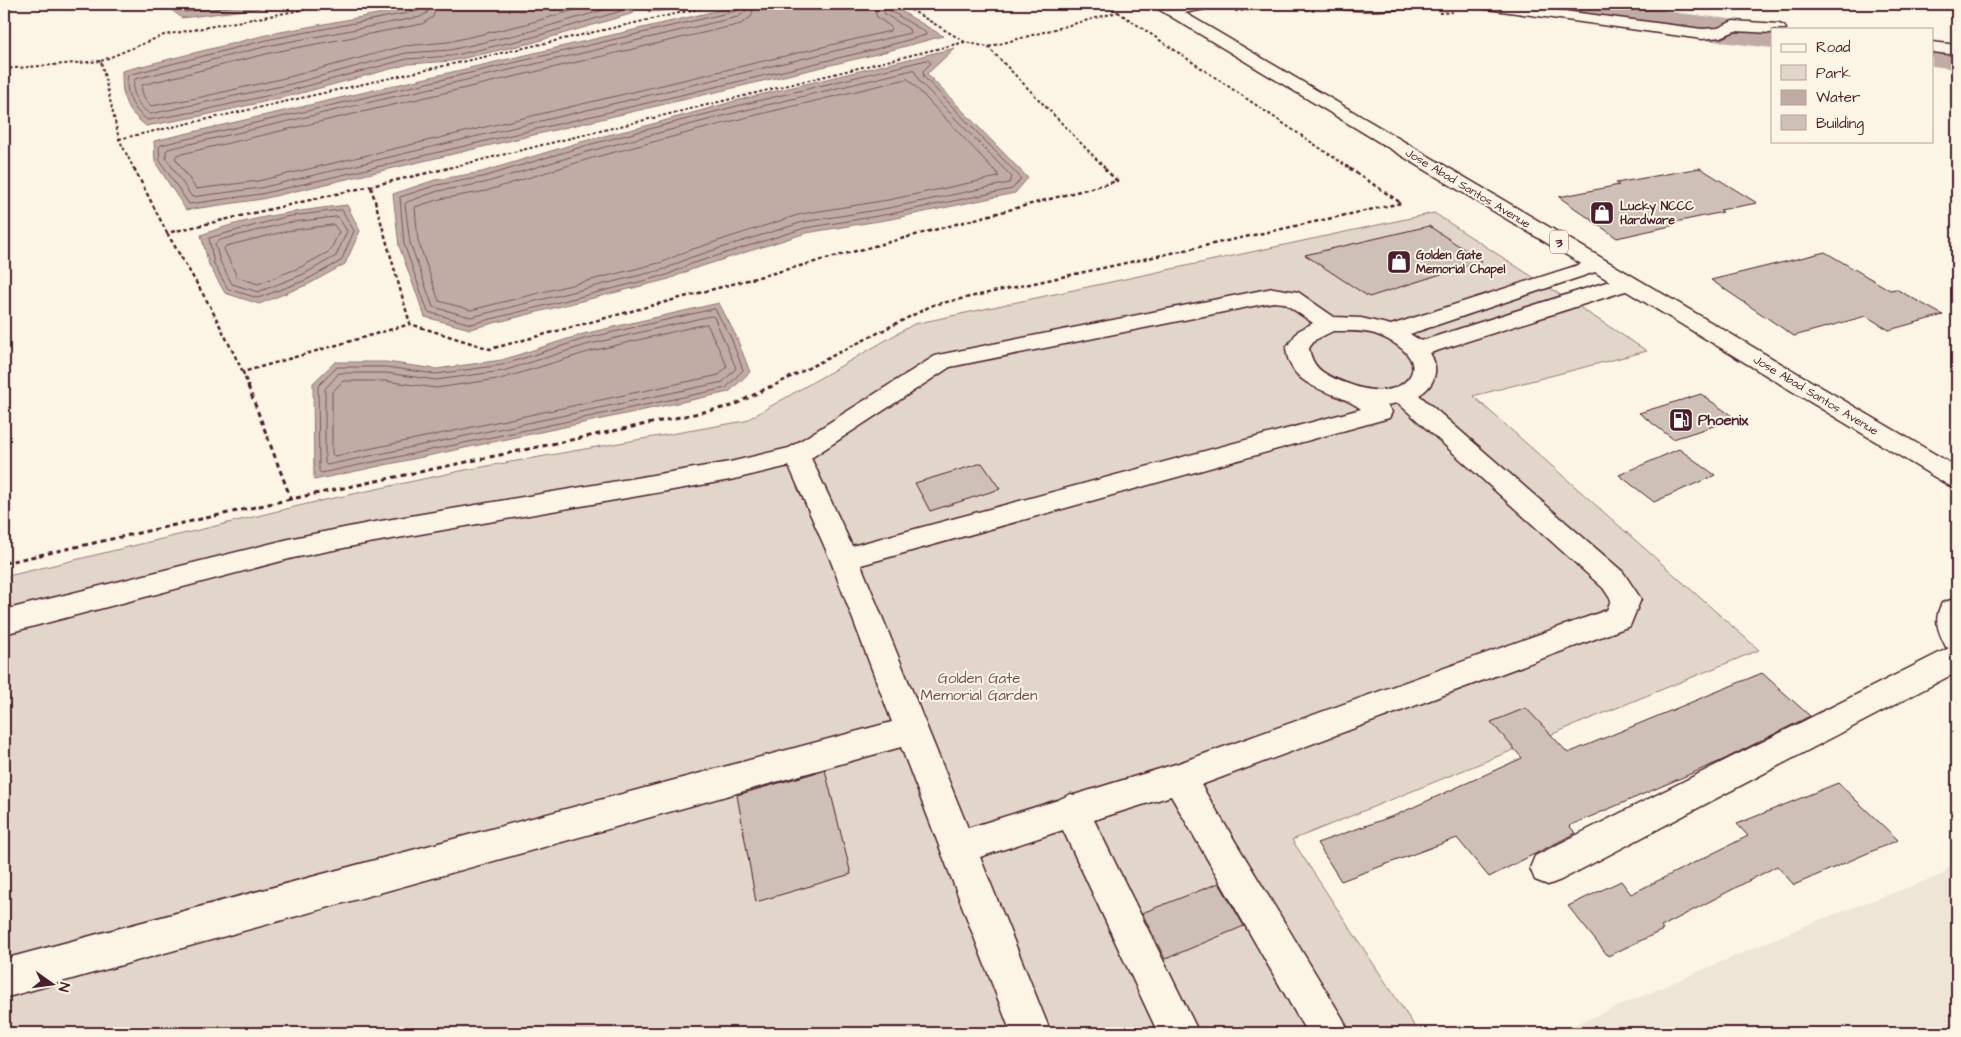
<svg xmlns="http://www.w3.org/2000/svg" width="1961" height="1037" font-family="'Architects Daughter',sans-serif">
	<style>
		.built { fill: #eee5d7 }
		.green { fill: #e2d5ca; stroke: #967a7a }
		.water { fill: #c0aca5; stroke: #917474 }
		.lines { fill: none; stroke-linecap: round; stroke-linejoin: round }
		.shore { stroke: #79575c; stroke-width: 1 }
		.river { fill: #c0aca5; fill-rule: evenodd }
		.building { fill: #cfc0b7; stroke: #4a1f2b }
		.minor-casing { stroke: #4a1f2b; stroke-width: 3 }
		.highway-casing { stroke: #4a1f2b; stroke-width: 3 }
		.path-far2 { stroke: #4a1f2b; stroke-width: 2; stroke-dasharray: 3 2.5; stroke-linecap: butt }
		.path-far1 { stroke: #4a1f2b; stroke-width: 2.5; stroke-dasharray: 4 3; stroke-linecap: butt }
		.path { stroke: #4a1f2b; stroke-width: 3; stroke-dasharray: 5 4; stroke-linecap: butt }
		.minor { fill: #fcf5e5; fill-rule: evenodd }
		.highway { fill: #fcf5e5; fill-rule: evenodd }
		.labels { text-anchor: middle; stroke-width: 4; stroke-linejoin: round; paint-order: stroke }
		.far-street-label { font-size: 12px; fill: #4a1f2b; stroke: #fcf5e5 }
		.far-poi-label { font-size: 12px; font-weight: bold; fill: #4a1f2b; stroke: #fcf5e5; text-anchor: start }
		.shield { fill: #fcf5e5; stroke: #7f5f63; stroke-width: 1 }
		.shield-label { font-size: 14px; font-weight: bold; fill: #4a1f2b }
		.poi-label { font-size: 15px; font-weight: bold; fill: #4a1f2b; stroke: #fcf5e5; text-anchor: start }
		.park-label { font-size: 15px; fill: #704c53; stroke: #fcf5e5 }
	</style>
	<rect width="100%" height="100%" fill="#fcf5e5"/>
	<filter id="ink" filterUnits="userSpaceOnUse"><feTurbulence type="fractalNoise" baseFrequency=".02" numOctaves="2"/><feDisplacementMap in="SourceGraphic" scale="10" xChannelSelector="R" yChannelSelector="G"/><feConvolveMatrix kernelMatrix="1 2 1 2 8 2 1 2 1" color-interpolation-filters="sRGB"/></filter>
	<g filter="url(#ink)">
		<polygon class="built" points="1957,856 1957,1033 1556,1033 1816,921 1942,875"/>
		<polygon class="green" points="1434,213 1647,351 1473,396 1759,650 1292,840 1419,1033 4,1033 4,577 311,503 465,470 745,421 914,324"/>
		<g class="water">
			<polygon points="164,4 291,4 182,18"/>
			<path d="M431,4H625L634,13L531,43L451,61L409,64L294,95L201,116L146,126C124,108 122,99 122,71L270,34Z"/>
			<polygon points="643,4 711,4 687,9 649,12"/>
			<polygon points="746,4 889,4 943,36 873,55 262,199 186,210 155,162 154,141"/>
			<polygon points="955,48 927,74 1028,178 1015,193 891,219 806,233 693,269 669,279 470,329 425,317 399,246 393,194 435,180 482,172 587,140 638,128 739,100"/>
			<path d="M347,205L360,231L345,264L309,284L259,304L225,293L209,265L201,235C248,217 297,211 347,205Z"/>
			<polygon points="719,303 736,336 750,372 729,392 314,480 313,383 335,362 386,362 436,369 502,360 583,334"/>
		</g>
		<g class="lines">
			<g class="shore">
				<polyline points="172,4 185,12 254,4"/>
				<path d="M423,4L422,8L418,11L271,39L128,75C124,92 133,111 148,120L200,111L292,90L407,59L451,56L530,38L621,11L622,4"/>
				<path d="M429,4L427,13L420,17L272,45L135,79C130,93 138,106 150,114L291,84L406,53L450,50L528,32L614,7L616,4"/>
				<path d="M437,4L433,17L422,24L274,52L142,85C140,92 146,101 151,106L197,98L289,77L404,46L448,42L526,24L595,4"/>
				<polyline points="741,4 740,9 736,11 161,145 159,147 160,161 189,204 261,194 872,50 926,35 925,32 889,10 887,4"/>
				<polyline points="748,4 745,12 738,17 168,149 166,151 166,158 192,197 260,188 910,33 909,29 885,14 881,4"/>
				<polyline points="755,4 751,17 741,24 177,155 175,158 196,189 258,181 890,31 891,27 877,17 873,4"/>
				<polygon points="928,60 931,63 923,71 924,77 1020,177 1020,180 1012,189 890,214 805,228 691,264 667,275 471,324 428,312 404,244 400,197 437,185 483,177 588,145 741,105"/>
				<polygon points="914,70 920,82 1012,177 1009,183 889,208 803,222 689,258 665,269 471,317 433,307 410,243 405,204 407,202 438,191 484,183 590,151 742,111"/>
				<polygon points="908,79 998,174 998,177 888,200 801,214 687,251 663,262 471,310 439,301 418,241 415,207 440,199 486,191 592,158 744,118"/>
				<polygon points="342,210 354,231 341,261 306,280 258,298 228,289 214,264 209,238 285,217"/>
				<polygon points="338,217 347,231 336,256 304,274 258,292 232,284 220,261 215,244 220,240 286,223"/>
				<polygon points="334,225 339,232 330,251 301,267 258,284 237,277 224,249 226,246 287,231"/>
				<polygon points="715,309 731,338 743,370 726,388 321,473 319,471 318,386 337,367 386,367 436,374 502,365 584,339"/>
				<polygon points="711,316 714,317 736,368 723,382 327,465 325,463 325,389 339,373 386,373 436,380 503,371 586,345"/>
				<polygon points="707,324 727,366 719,375 335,456 332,454 332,392 343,381 385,381 436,388 504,378 588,352"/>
			</g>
			<g class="river">
				<polygon points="1553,4 1629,4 1679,13 1772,24 1787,29 1772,29 1772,48 1679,37 1572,15 1559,12"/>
				<polygon points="1932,42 1957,45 1957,69 1932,66"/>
			</g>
		</g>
		<g class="building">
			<polygon points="1700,168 1757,203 1720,210 1723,212 1671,223 1675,225 1617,238 1559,197 1619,185 1616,183"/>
			<polygon points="1429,226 1482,261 1369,297 1305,255"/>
			<polygon points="1825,252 1890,290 1896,289 1943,315 1889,330 1866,316 1794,336 1711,280"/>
			<polygon points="1701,394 1736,419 1673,439 1639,413"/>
			<polygon points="1679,449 1715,475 1654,502 1619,475"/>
			<polygon points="982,463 1000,489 930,511 915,483"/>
			<polygon points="1762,673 1810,716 1723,760 1569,826 1576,833 1489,877 1457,838 1341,881 1317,843 1396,815 1522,758 1491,722 1526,708 1568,753"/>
			<polygon points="825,770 851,874 756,902 737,795"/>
			<polygon points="1838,783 1898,840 1794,885 1777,866 1661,927 1663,930 1608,956 1568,906 1621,881 1631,894 1748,836 1737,824"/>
			<polygon points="1219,883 1244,926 1165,959 1142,913"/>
		</g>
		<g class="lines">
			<defs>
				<g id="minor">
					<polygon points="1188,4 1218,4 1216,7 1211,8 1172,15 1167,14 1165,11 1167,8"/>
					<path d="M1333,4H1421L1419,7L1414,8C1388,9 1360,13 1335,7Z"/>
					<polygon points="1473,4 1511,4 1702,29 1718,28 1733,21 1779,24 1784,26 1786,29 1772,29 1772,33 1735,31 1721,37 1702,39 1480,8 1475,7"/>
					<polygon points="1932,42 1957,45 1957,55 1932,52"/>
					<path d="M1597,259L1604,261L1608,265L1604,269L1410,334L1421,341L1619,278L1627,277L1635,278L1638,283L1635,288L1430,353C1440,369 1435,386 1419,395L1623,572L1641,599L1630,626L1201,785L1343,1019L1349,1033H1307L1171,796L1094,820L1199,1033H1158L1063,830L980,857L1051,1033H1011L901,747L4,998V959L892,722L830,559L789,466L730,480L369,543L293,558L4,634V610L293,538L369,523L730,462L789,448L935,356L943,354L1273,288L1298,292L1334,317L1361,318L1391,325ZM1273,302L1284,303L1313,323L1298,331L1286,348C1291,392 1334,388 1361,409L852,546L811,458L950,367ZM1333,331C1347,331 1362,330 1375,334C1386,338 1400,345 1407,354C1422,372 1403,388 1386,390C1369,392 1353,386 1338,380C1321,373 1312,366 1309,348L1315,340ZM1398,403L1603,588L1611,600L1607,610L1179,763L1074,795L1071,794L1058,800L968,828L861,565L1389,418L1392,412L1387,405Z"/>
					<path d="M1957,598V672L1561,880L1548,885L1535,880L1530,868L1535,856L1949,648L1946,647C1938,631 1933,620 1942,603Z"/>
				</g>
				<polygon id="highway" points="1153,4 1170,4 1957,467 1957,488 1948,485 1155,7"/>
			</defs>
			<use href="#minor" class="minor-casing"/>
			<use href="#highway" class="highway-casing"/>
			<g class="path-far2">
				<polyline points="901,4 965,42 988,47 1118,12 1106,4"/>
				<polyline points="4,8 25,4"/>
				<polyline points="1235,11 1294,7 1316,11"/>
				<polyline points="1118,12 1351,169"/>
				<polyline points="1439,13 1455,12"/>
				<polyline points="988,47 1106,169"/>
				<polyline points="101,61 164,35 335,4"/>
				<polyline points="4,69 101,61 119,139 134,169"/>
				<polyline points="119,139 719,4"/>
				<polyline points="444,169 965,42"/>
			</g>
			<g class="path-far1">
				<polyline points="134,168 167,233 449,168"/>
				<polyline points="371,187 410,324 490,349 1117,181 1104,168"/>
				<polyline points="167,233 210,306 243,372"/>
				<polyline points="249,388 243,372 410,324"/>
				<polyline points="769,388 933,305 1401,203 1349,168"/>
			</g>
			<g class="path">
				<polyline points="248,386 291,499 732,406 771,386"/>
				<polyline points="4,563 291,499"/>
			</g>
			<use href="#minor" class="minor"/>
			<use href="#highway" class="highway"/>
		</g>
	</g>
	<defs>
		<symbol id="shop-square" viewBox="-11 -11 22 22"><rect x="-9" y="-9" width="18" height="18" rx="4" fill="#4a1f2b" stroke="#fcf5e5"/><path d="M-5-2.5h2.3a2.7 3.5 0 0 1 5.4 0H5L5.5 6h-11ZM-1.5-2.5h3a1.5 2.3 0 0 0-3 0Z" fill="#fff"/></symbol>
		<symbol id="fuel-square" viewBox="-11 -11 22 22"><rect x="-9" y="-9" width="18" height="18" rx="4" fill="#4a1f2b" stroke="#fcf5e5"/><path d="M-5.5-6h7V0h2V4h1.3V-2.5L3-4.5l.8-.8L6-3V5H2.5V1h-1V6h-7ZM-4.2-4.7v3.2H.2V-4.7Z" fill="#fff"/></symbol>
	</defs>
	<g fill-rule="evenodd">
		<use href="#shop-square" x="1588" y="199" width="28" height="28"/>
		<use href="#shop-square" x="1385" y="248" width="28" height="28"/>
		<use href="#fuel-square" x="1667" y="406" width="28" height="28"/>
	</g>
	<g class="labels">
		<g class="far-street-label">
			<text transform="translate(1468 188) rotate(31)" y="4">Jose Abad Santos Avenue</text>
			<text transform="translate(1816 395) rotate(31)" y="4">Jose Abad Santos Avenue</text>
		</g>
		<g class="far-poi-label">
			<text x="1620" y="210">Lucky NCCC<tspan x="1620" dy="14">Hardware</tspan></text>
			<text x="1416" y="259">Golden Gate<tspan x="1416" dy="14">Memorial Chapel</tspan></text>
		</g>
		<rect class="shield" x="1550" y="230.5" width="18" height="23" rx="4"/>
		<g class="shield-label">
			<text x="1559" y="247">3</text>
		</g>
		<g class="poi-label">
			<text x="1698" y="425">Phoenix</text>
		</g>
		<g class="park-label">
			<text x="979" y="683">Golden Gate<tspan x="979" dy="17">Memorial Garden</tspan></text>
		</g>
	</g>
	<rect width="1961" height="1037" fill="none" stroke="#fcf5e5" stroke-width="20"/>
	<rect x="10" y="10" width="1941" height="1017" fill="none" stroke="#4a1f2b" stroke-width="2" filter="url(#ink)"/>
	<rect x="1771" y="28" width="162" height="115" fill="#fcf5e5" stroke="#b59f9b"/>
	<rect x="1781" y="44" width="25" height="8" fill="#fcf5e5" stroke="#b59f9b"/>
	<text x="1816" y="52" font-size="15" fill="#4a1f2b">Road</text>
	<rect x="1781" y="65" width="25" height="15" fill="#e2d5ca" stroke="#b59f9b"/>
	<text x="1816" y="78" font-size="15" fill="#4a1f2b">Park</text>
	<rect x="1781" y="90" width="25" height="15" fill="#c0aca5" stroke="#b59f9b"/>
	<text x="1816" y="102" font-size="15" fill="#4a1f2b">Water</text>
	<rect x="1781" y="115" width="25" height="15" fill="#cfc0b7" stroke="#b59f9b"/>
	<text x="1816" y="128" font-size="15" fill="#4a1f2b">Building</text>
	<g transform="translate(52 984) rotate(104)" stroke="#fcf5e5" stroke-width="4" paint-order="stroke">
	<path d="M0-4L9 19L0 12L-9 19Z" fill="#4a1f2b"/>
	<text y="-8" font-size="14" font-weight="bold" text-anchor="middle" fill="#4a1f2b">N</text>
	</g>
</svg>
